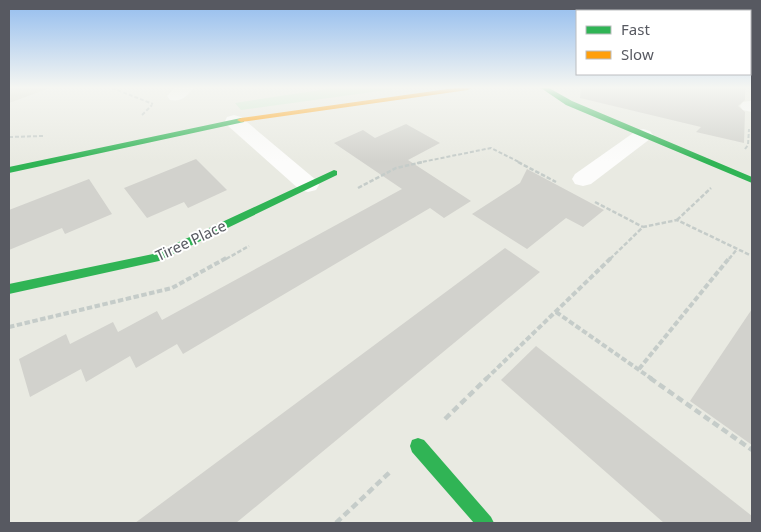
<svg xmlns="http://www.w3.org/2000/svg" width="761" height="532" font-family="'Noto Sans',sans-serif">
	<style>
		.education { fill: #dcdcd0 }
		.green { fill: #cee9d1 }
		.building { fill: #d2d2cd }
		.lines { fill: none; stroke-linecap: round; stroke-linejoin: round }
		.path-far3 { stroke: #c5ccc9; stroke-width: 2; stroke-dasharray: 4 2; stroke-linecap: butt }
		.path-far2 { stroke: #c5ccc9; stroke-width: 2.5; stroke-dasharray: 4.5 2; stroke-linecap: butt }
		.path-far1 { stroke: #c5ccc9; stroke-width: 4; stroke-dasharray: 5.5 2.5; stroke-linecap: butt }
		.path { stroke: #c5ccc9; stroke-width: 4.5; stroke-dasharray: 7 4; stroke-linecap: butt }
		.street { fill: #fcfcfb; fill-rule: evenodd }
		.fast { fill: #30b455; fill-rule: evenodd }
		.slow { fill: #ff9f0a; fill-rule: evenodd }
		.labels { text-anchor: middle; stroke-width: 4; stroke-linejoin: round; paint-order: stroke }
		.street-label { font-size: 15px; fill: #575961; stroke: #fff }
	</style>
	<rect width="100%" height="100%" fill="#e9eae2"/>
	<polygon class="education" points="9,88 50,88 9,103"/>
	<polygon class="green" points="334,88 401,88 241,110 235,103"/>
	<g class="building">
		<polygon points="581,88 745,88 745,100 738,106 745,112 744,143 696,132 701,127 580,98"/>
		<polygon points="406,124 440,143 408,160 471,201 444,218 430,208 183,354 177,344 136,368 130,356 86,382 81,369 30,397 19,359 66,334 70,344 113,322 118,332 157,311 162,320 402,189 334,143 363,130 375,138"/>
		<polygon points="196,159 227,190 188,208 184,202 147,218 124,188"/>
		<polygon points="527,169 604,210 583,227 566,218 527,249 472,214 520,183"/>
		<polygon points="89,179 112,214 65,234 62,228 9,250 9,210"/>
		<polygon points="505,248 540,272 236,523 135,523"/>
		<polygon points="752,309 752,445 690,401"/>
		<polygon points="536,346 752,516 752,523 664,523 501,380"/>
	</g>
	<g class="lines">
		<g class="path-far3">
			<polyline points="112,88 153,104"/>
			<polyline points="142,115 152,105"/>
			<polyline points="9,137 43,136"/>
			<polyline points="745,149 748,145 749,129"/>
			<polyline points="417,163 491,148 521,163"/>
		</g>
		<g class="path-far2">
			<polyline points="518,162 556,182"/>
			<polyline points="358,188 396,168 423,162"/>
			<polyline points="595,202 643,227"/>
			<polyline points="677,220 711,188"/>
			<polyline points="226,259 249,246"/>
			<polyline points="610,259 643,227 677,220 750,255"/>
			<polyline points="729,259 737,249"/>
		</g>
		<g class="path-far1">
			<polyline points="556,312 652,379"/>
			<polyline points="9,327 172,288 228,257"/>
			<polyline points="639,369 730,257"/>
			<polyline points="486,379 612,257"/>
		</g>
		<g class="path">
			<polyline points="650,378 752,450"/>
			<polyline points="445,419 487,378"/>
			<polyline points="336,523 390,472"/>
		</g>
		<g class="street">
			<path d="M175,88H193C187,97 181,102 170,100L167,96Z"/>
			<polygon points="749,101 752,101 752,112 743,110 740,106 743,102"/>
			<polygon points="234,115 241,117 316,180 319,185 316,190 308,192 300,190 227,125 225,121 227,117"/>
			<polygon points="643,129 650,131 653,135 650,139 591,184 583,186 575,184 572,179 575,174 636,131"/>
		</g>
		<g class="fast">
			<polygon points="541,88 549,88 572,101 752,177 752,183 566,105"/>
			<polygon points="241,118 244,118 244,122 9,173 9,167"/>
			<polygon points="334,170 337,171 337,175 159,261 9,294 9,284 153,254"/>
			<polygon points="418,438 424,440 491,517 494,523 474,523 412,452 410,446 412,440"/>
		</g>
		<polygon class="slow" points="455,88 471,88 468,90 241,122 237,120 241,118"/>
	</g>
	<linearGradient id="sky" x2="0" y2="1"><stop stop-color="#92bcee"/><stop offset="0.54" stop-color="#f5f6f2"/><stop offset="1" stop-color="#f5f6f2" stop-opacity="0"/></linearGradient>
	<rect width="761" height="162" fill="url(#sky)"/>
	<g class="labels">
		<g class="street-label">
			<text transform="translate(191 241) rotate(-25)" y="5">Tiree Place</text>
		</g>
	</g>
	<rect width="761" height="532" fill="none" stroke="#575961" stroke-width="20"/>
	<rect x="576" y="10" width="175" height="65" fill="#ffffff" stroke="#bcbdc0"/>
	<rect x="586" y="26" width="25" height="8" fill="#30b455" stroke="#bcbdc0"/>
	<text x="621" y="35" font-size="15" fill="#575961">Fast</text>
	<rect x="586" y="51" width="25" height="8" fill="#ff9f0a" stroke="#bcbdc0"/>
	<text x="621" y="60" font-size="15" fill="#575961">Slow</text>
</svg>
